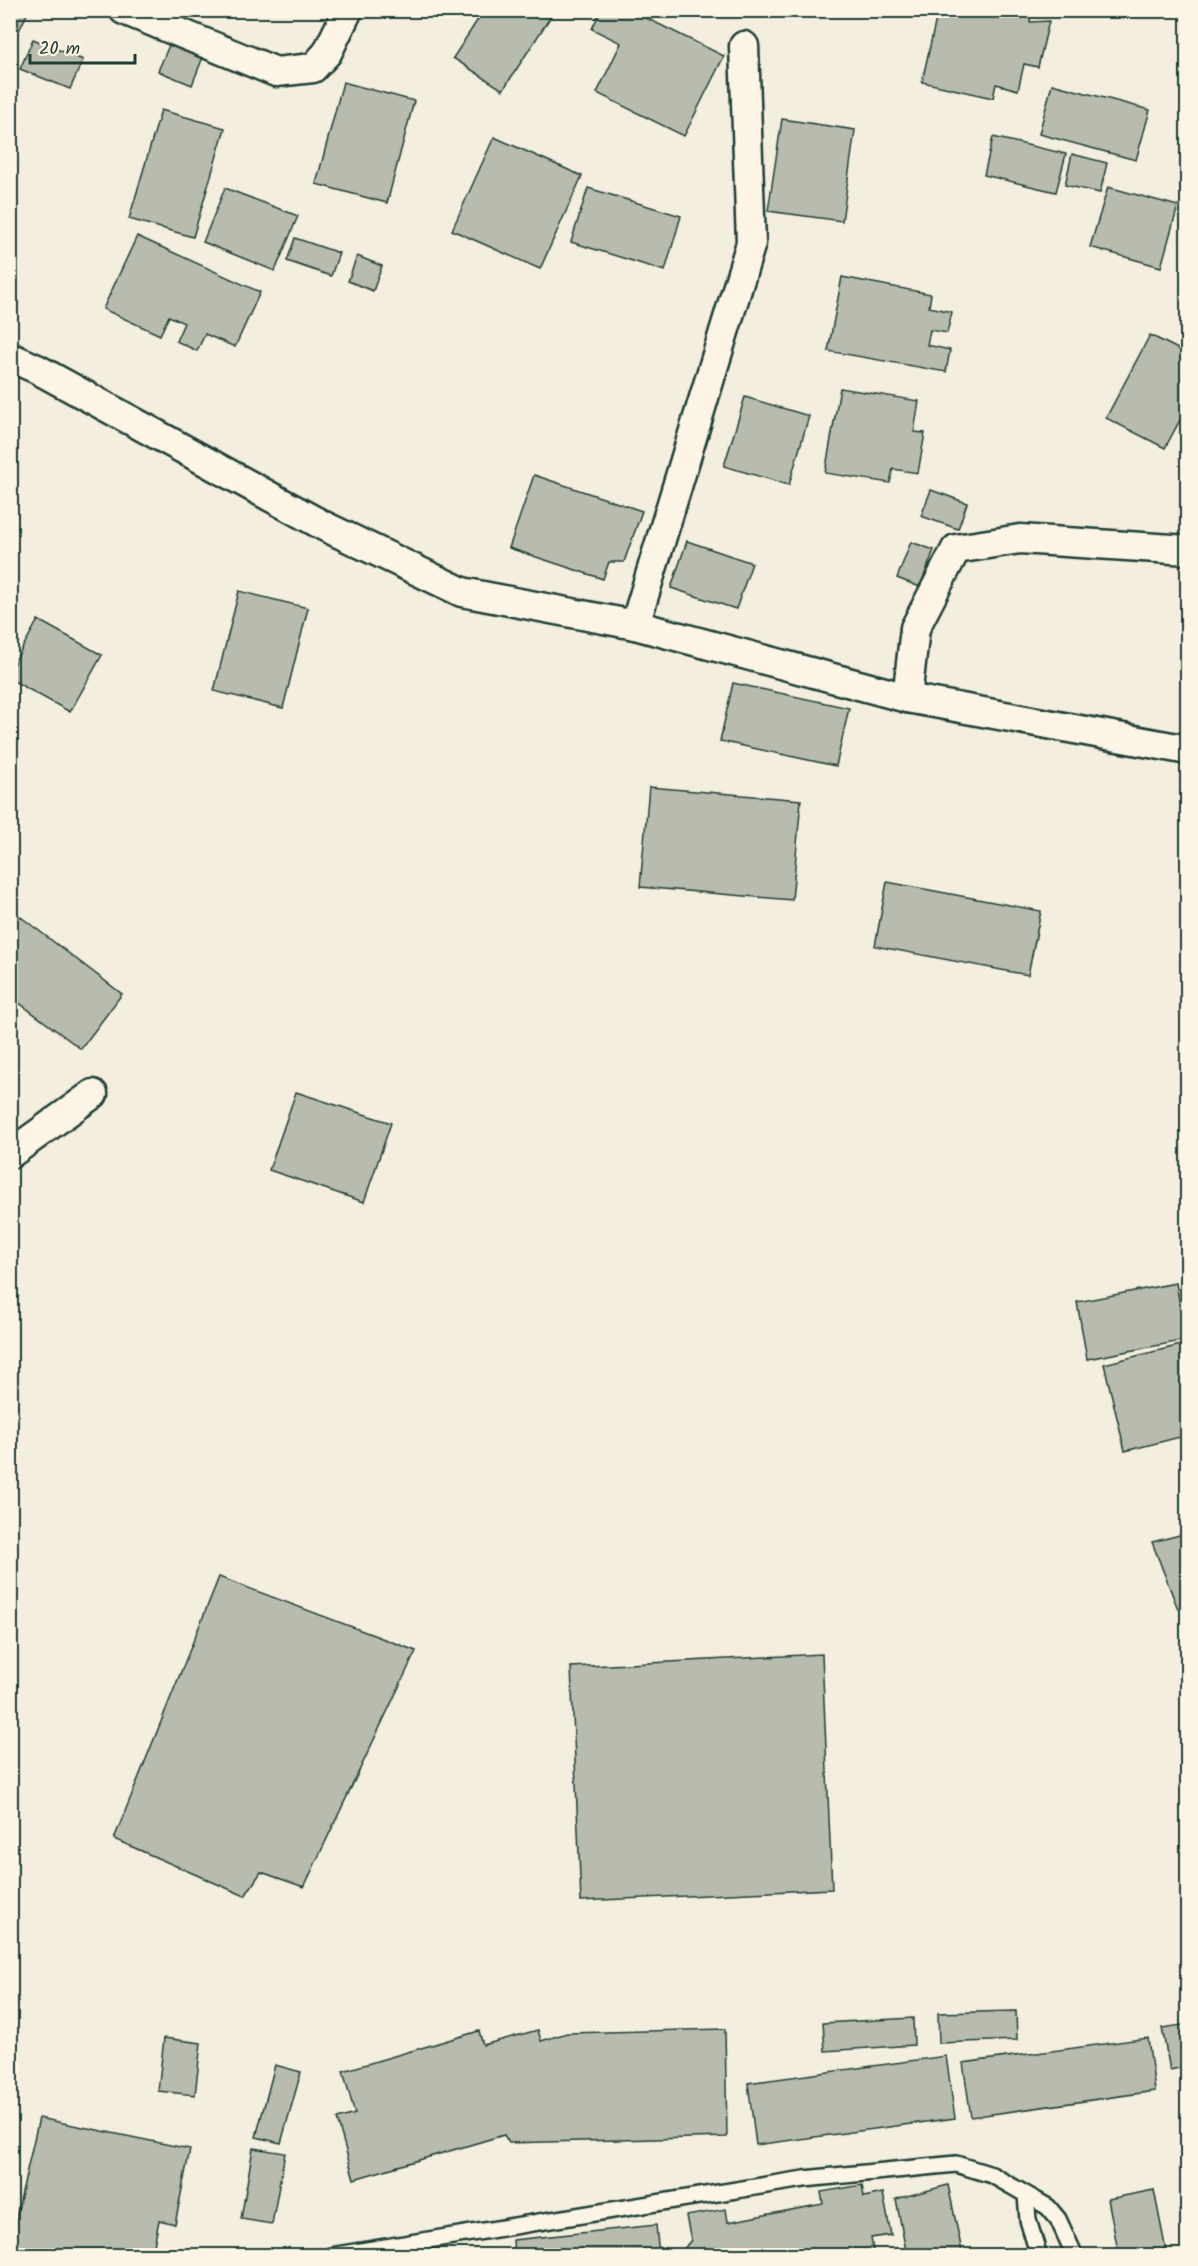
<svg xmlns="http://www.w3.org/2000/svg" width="1198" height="2266" font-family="Kalam,sans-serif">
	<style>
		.building { fill: #b8bcae; stroke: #1f3d34; stroke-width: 1.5 }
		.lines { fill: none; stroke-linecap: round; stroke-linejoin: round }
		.service-casing { stroke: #1f3d34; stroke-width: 20 }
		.minor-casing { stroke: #1f3d34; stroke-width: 33 }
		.service { stroke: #fcf5e5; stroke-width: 15 }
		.minor { stroke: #fcf5e5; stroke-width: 28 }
	</style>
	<rect width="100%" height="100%" fill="#f3eede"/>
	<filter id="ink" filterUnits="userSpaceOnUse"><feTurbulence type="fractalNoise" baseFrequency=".0167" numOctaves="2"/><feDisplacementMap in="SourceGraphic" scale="12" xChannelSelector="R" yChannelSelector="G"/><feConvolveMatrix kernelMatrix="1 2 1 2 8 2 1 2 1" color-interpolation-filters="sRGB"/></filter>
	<g filter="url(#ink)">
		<g class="building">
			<polygon points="10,10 29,10 12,45 10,44"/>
			<polygon points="484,10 555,10 503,90 453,58"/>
			<polygon points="601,10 630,10 724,56 684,136 597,93 621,43 592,29"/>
			<polygon points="938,10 1032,10 1030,22 1049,21 1038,67 1024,64 1018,90 996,84 993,98 922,82"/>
			<polygon points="33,39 83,60 70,89 20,69"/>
			<polygon points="170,43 203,57 192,85 158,71"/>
			<polygon points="343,82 414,101 387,203 316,184"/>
			<polygon points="1052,84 1150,110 1136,160 1039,134"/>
			<polygon points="161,110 225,128 193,237 129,219"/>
			<polygon points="782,119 855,130 842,221 768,211"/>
			<polygon points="494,137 582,176 540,269 452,230"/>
			<polygon points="993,137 1066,154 1056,192 984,175"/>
			<polygon points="1072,154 1107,163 1100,193 1065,185"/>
			<polygon points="1108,187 1178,206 1161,267 1090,247"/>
			<polygon points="225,188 298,216 275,271 203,242"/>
			<polygon points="588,188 681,216 665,271 571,242"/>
			<polygon points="137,236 260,292 235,347 205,334 197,351 176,341 184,323 169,316 160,335 103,309"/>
			<polygon points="295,238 339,253 331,276 287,261"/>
			<polygon points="357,256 382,266 373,291 348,281"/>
			<polygon points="842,277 931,294 929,307 952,312 947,333 930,330 927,345 950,350 946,372 828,351"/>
			<polygon points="1150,335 1188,354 1188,405 1165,448 1106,418"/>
			<polygon points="840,388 919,401 914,432 925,433 918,473 893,469 890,483 825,473"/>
			<polygon points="745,397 809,416 789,485 724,466"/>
			<polygon points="534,475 642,511 624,562 609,562 603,579 509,548"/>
			<polygon points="931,490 967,503 958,529 921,516"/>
			<polygon points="687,541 752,563 736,609 671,588"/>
			<polygon points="911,542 934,550 920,587 897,578"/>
			<polygon points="239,591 308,608 283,708 214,691"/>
			<polygon points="38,620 102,655 70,712 10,679 10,670"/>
			<polygon points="733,683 849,708 836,766 720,741"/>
			<polygon points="649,787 801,800 792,900 640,887"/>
			<polygon points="887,882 1041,911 1028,975 875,946"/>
			<polygon points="17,914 122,994 81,1049 10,996 10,922"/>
			<polygon points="296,1092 391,1123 364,1202 269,1170"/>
			<polygon points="1176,1283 1186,1340 1087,1359 1077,1302"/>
			<polygon points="1185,1344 1188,1356 1188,1435 1125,1451 1104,1364"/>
			<polygon points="1188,1533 1188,1606 1178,1609 1152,1542"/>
			<polygon points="219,1577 416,1651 304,1887 261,1872 245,1896 114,1839"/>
			<polygon points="822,1654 832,1889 581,1901 571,1667"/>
			<polygon points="1016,2011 1017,2040 939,2043 938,2013"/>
			<polygon points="913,2018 914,2045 825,2051 823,2023"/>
			<polygon points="1188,2024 1188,2066 1170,2070 1162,2028"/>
			<polygon points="725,2029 727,2137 509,2143 504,2135 354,2179 337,2119 355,2114 343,2071 479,2031 483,2045 538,2030 541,2041 567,2033"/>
			<polygon points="164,2038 201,2043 195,2095 158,2091"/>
			<polygon points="1148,2038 1155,2091 971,2117 963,2063"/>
			<polygon points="946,2056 955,2118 756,2145 748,2083"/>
			<polygon points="275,2065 301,2072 281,2143 256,2137"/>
			<polygon points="39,2118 190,2149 175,2224 159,2220 152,2256 10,2256 10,2244"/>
			<polygon points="253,2148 285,2153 272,2224 241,2219"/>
			<polygon points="862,2185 864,2197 883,2193 891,2235 871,2238 874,2256 678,2256 691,2240 686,2216 726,2209 728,2222 823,2204 821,2192"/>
			<polygon points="948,2185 963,2256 907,2256 896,2199"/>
			<polygon points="1154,2190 1167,2256 1119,2256 1108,2199"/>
			<polygon points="656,2225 659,2256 514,2256 513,2240"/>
		</g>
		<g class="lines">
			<defs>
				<g id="service">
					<polyline points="1026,2195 1028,2220 1039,2256"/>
					<polyline points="330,2256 804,2179 956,2164 992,2175 1048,2207 1058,2219 1075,2256"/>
				</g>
				<g id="minor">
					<polyline points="124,10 276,72 313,68 327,53 348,10"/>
					<polyline points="10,357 37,369 324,526 462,592 635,625 907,698 1188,750"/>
					<polyline points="635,625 751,243 744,46"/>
					<polyline points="907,698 915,628 956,549 1020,539 1188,550"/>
					<polyline points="10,1154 93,1094"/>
				</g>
			</defs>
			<use href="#service" class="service-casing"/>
			<use href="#minor" class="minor-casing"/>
			<use href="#service" class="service"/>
			<use href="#minor" class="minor"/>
		</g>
	</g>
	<rect width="1198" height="2266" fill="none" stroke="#fcf5e5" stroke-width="36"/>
	<rect x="18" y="18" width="1162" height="2230" fill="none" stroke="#1f3d34" stroke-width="2" filter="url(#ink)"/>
	<path d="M30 54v9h105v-9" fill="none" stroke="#1f3d34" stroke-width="3"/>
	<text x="39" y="54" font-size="18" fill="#1f3d34" stroke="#fcf5e5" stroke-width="4.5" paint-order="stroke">20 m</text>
</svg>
